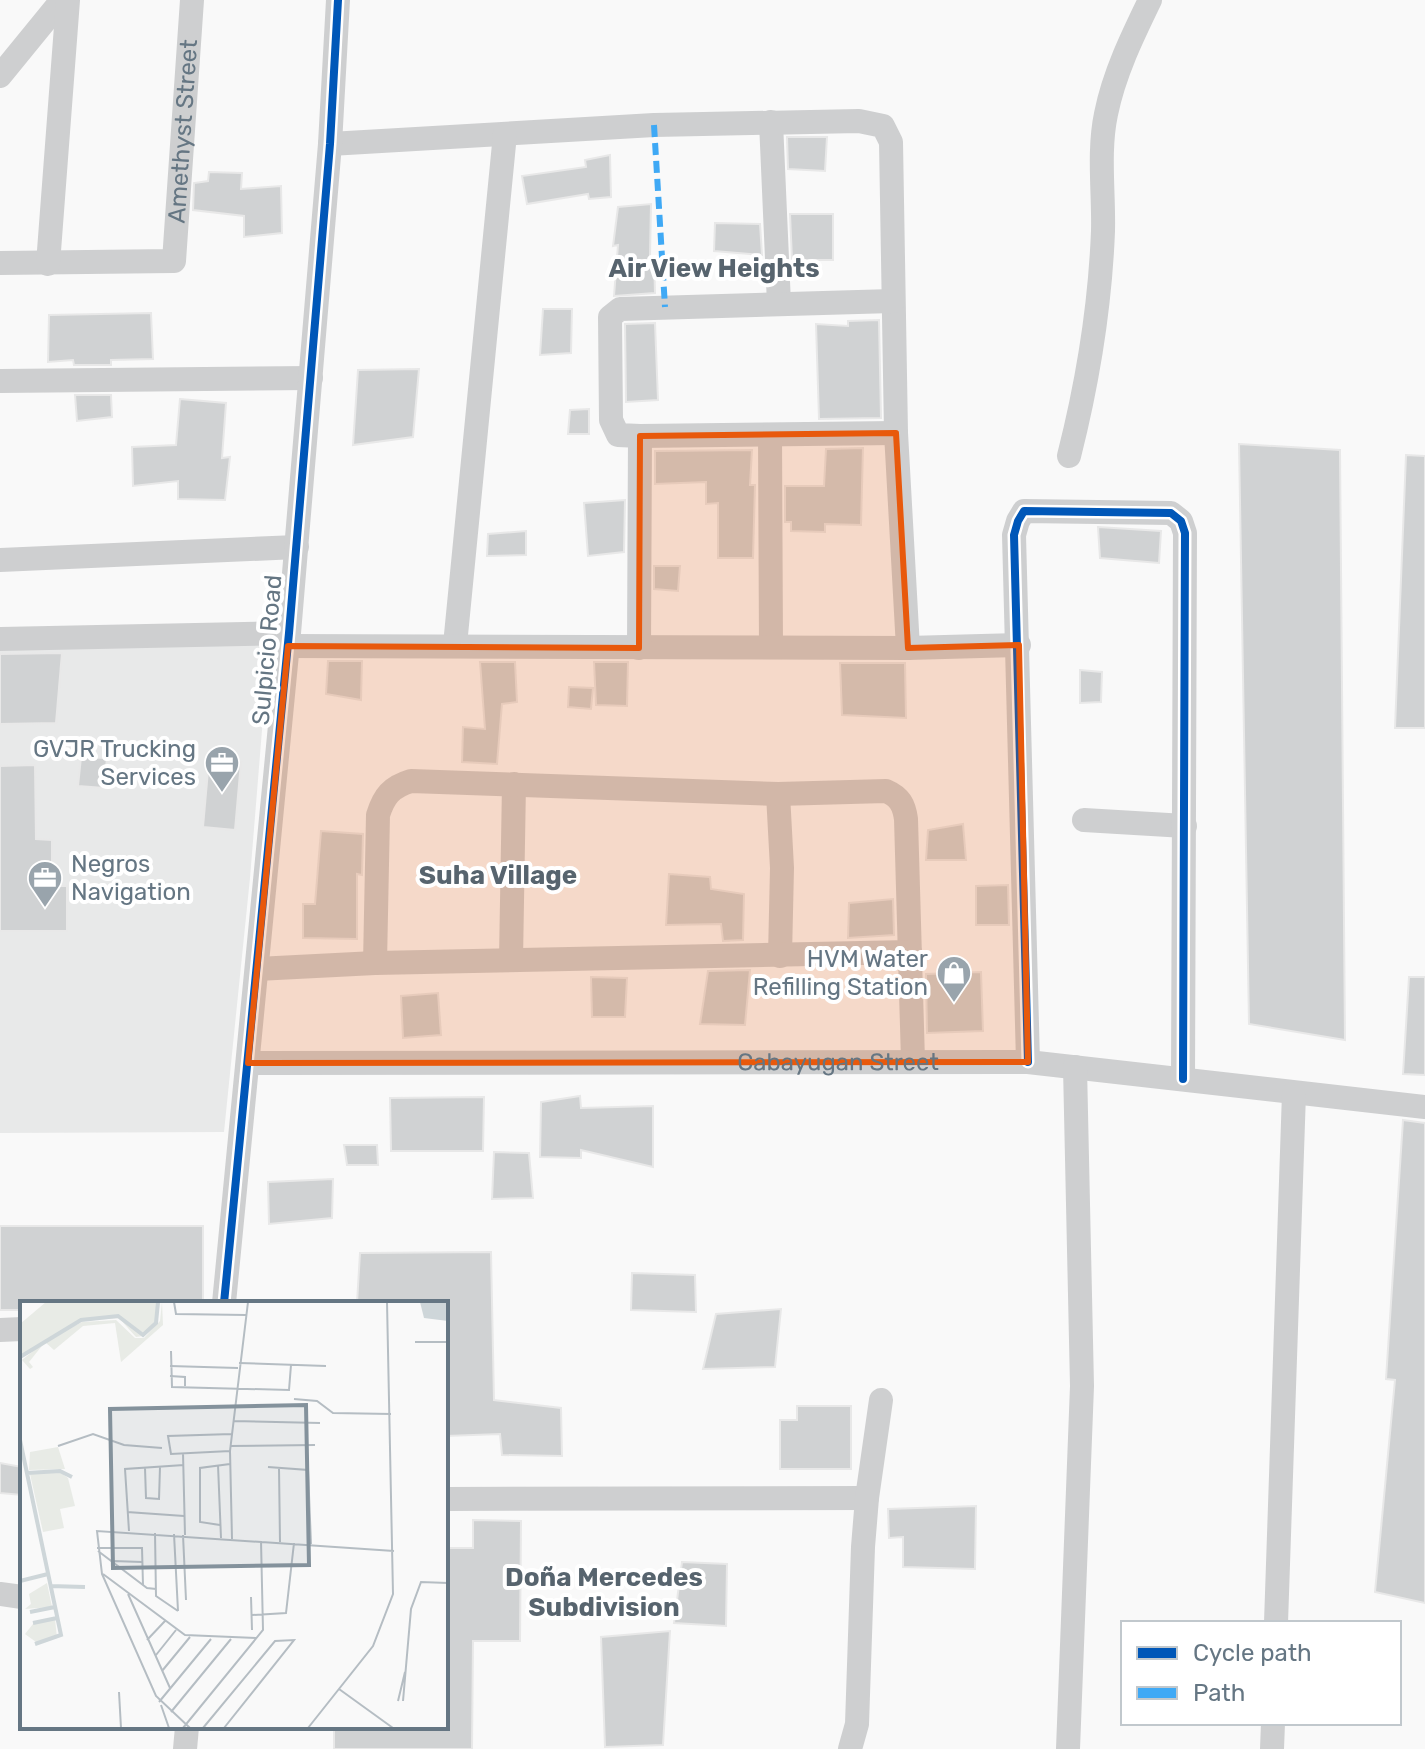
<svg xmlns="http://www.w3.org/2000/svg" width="1425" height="1749" font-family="Rubik,sans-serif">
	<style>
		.built { fill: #e8e9e9 }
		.building { fill: #d0d2d3; stroke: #e8e8e8; stroke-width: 2 }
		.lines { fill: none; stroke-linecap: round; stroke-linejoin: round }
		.street { stroke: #cecfd0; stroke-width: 24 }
		.quiet { stroke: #3fa9f5; stroke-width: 6; stroke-dasharray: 12 6; stroke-linecap: butt }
		.cycleway-casing { stroke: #fff; stroke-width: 13 }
		.cycleway { stroke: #0057b8; stroke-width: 8 }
		.marked { fill: #e8590c; fill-opacity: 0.2; stroke: #e8590c; stroke-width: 6; stroke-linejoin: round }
		.labels { text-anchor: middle; stroke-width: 8; stroke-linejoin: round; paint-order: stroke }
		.street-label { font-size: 24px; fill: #657683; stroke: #fff }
		.poi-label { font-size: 24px; fill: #657683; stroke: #fff; text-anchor: end }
		.neighbourhood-label { font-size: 26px; font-weight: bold; fill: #57646e; stroke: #fff }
		.inset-river { fill: none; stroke: #ced6d9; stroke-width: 4 }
		.inset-road { fill: none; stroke: #b5bdc3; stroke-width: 2 }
		.view { fill: #84929c; fill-opacity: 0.15; stroke: #84929c; stroke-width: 4 }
		.inset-edge { fill: none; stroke: #657683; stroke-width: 4 }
	</style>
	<rect width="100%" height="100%" fill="#f9f9f9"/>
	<polygon class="built" points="269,644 250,878 224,1132 0,1133 0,648"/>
	<g class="building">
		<polygon points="787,137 827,137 825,171 788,169"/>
		<polygon points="610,155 611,197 589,199 588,194 527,204 522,176 586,167 585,160"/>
		<polygon points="209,172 242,173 241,189 281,186 282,233 244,237 244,216 193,210 194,183 208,181"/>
		<polygon points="651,204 650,256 654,256 655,293 614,296 618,245 613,246 618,207"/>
		<polygon points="790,214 833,214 833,260 792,260"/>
		<polygon points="715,223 760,224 762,255 714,251"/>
		<polygon points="543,309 572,309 571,353 540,355"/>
		<polygon points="151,313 153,359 111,360 111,365 74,365 73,360 48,362 49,315"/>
		<polygon points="879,320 881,418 819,419 816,324 848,326 848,321"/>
		<polygon points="655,323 658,400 626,402 625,324"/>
		<polygon points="419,369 413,437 353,445 358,370"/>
		<polygon points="75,395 111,395 112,417 77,421"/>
		<polygon points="180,399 226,403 222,458 230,457 225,500 178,499 178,481 133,486 132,447 176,445"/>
		<polygon points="589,409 589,434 568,434 570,410"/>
		<polygon points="1239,444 1340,450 1345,1040 1249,1024"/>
		<polygon points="863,448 861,525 825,524 825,532 791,531 791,522 785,522 785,486 824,486 826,449"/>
		<polygon points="752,450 750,485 755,485 753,558 718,558 718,503 706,504 706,482 655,484 655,451"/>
		<polygon points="1406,455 1425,456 1425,728 1395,728"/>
		<polygon points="625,500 624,552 588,556 584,503"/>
		<polygon points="1098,527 1161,531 1159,563 1100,558"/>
		<polygon points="526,531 526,555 487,556 488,534"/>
		<polygon points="654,566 680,566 678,591 654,589"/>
		<polygon points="62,653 56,723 0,724 0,654"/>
		<polygon points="328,661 362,661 361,700 326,694"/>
		<polygon points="480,662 515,662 517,702 502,704 497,764 462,762 463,727 485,729"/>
		<polygon points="594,662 628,662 627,706 596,705"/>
		<polygon points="840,663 905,663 906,718 842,715"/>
		<polygon points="1080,670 1102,672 1101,702 1080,703"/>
		<polygon points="569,687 593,688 591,709 568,707"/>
		<polygon points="81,757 107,758 104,788 78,786"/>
		<polygon points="209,759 241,762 235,830 203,827"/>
		<polygon points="35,765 36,839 52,840 52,886 67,886 67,931 0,931 0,766"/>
		<polygon points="963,824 966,860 926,860 928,830"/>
		<polygon points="321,831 363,834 362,875 357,874 357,939 303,938 303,904 315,904"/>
		<polygon points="669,874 710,877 711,889 744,894 743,940 723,941 721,924 666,925"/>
		<polygon points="1008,885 1009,925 976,925 976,886"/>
		<polygon points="893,899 894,935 848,938 849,903"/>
		<polygon points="750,970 745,1025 700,1024 708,971"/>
		<polygon points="981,972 983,1031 927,1033 926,974"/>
		<polygon points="591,977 627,978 625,1017 592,1017"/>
		<polygon points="1409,977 1425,977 1425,1075 1403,1074"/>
		<polygon points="438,993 441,1035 403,1038 401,996"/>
		<polygon points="580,1096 581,1108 653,1106 653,1167 581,1150 581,1158 540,1157 541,1102"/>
		<polygon points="484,1097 483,1151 391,1151 390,1098"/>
		<polygon points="1403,1120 1425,1123 1425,1603 1375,1592 1395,1380 1386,1379"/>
		<polygon points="344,1145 377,1145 378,1165 347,1165"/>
		<polygon points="494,1152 529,1153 533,1198 492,1199"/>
		<polygon points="333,1179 332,1218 269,1224 268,1182"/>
		<polygon points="0,1226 203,1226 203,1303 22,1303 22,1310 0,1310"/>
		<polygon points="491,1252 494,1400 561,1408 562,1456 502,1455 500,1434 446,1436 446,1303 357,1303 360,1253"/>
		<polygon points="632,1273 695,1275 696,1312 631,1310"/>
		<polygon points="781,1309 775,1367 703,1369 716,1314"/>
		<polygon points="797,1406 851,1406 851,1469 780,1469 780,1420 797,1420"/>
		<polygon points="0,1463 22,1467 22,1495 0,1493"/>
		<polygon points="976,1506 975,1569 903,1567 903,1537 889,1538 888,1509"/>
		<polygon points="473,1520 521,1521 520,1641 473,1641 472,1749 334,1749 334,1727 446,1727 446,1548 473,1548"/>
		<polygon points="682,1562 727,1564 726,1626 674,1623"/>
		<polygon points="670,1631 663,1745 605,1747 601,1637"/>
	</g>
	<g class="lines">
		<g class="street">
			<polyline points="0,76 62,0"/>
			<polyline points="771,122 779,304"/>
			<polyline points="330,144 654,125 859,121 883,126 891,142 896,433 908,648"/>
			<path id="s1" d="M0,263L174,261L192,0"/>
			<polyline points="48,264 68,0"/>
			<polyline points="893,301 620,309 610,317 611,420 618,435 640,436 896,433"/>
			<polyline points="0,381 311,378"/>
			<polyline points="770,436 771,646"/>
			<path d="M1069,456C1088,381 1100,308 1103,231C1104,193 1098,152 1106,114C1114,74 1132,37 1150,0"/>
			<polyline points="0,560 297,547"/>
			<polyline points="0,639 289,633"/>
			<polyline points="455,645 505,134"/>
			<polyline points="288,646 908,648 1019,645"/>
			<polyline points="639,648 640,436"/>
			<polyline points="778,794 782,868 780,956"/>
			<polyline points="1084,820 1185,826"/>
			<polyline points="511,960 514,784"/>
			<path d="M375,963L378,815C384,796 391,787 411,781L778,794L886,791C900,797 904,805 906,819L913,1061"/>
			<polyline points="257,969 375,963 910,952"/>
			<polyline points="1028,1062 1014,535 1018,521 1024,511 1171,513 1181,521 1185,533 1183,1079"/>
			<path id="s2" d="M248,1063L1028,1062L1425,1107"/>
			<polyline points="224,1303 289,633 330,144 338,0"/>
			<polyline points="0,1330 22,1329"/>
			<polyline points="446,1499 867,1498"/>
			<polyline points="0,1594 22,1597"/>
			<polyline points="1276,1623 1294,1093"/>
			<polyline points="185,1749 187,1727"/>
			<polyline points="850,1749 857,1724 863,1547 867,1498 881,1400"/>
			<polyline points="1068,1749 1082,1386 1075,1067"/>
			<polyline points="1272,1749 1273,1723"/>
		</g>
		<polyline class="quiet" points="654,125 665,307"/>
		<defs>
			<g id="cycleway">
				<polyline points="1028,1062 1014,535 1018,521 1024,511 1171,513 1181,521 1185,533 1183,1079"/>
				<polyline points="224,1303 289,633 330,144 338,0"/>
			</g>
		</defs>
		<use href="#cycleway" class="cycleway-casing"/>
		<use href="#cycleway" class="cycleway"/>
	</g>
	<path class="marked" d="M896,433L908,648L1019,645L1028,1062L248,1063L288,646L639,648L640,436Z"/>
	<defs>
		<symbol id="office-pin" viewBox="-11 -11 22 30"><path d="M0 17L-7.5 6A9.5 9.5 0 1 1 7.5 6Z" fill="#99a4ac" stroke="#fff"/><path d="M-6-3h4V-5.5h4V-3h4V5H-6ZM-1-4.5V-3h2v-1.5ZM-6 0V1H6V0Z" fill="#fff"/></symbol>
		<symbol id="shop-pin" viewBox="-11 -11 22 30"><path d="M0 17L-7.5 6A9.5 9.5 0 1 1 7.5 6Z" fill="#99a4ac" stroke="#fff"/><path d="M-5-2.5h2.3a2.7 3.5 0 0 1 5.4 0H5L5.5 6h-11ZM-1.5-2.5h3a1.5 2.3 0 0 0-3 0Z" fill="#fff"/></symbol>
	</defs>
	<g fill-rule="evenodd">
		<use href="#office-pin" x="202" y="743" width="40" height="54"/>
		<use href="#office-pin" x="25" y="858" width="40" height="54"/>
		<use href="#shop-pin" x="934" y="953" width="40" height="54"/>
	</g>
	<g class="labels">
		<g class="street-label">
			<text dy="8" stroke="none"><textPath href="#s1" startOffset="304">Amethyst Street</textPath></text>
			<text transform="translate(267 650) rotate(-85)" y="8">Sulpicio Road</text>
			<text dy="8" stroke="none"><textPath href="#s2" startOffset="590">Cabayugan Street</textPath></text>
		</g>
		<g class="poi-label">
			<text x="196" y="757">GVJR Trucking<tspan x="196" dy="28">Services</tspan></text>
			<text x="71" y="872" text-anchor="start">Negros<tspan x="71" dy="28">Navigation</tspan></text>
			<text x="928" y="967">HVM Water<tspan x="928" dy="28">Refilling Station</tspan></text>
		</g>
		<g class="neighbourhood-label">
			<text x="714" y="277">Air View Heights</text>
			<text x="498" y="884">Suha Village</text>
			<text x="604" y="1586">Doña Mercedes<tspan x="604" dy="30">Subdivision</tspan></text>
		</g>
	</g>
	<g transform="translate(20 1301)">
		<rect width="428" height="428" fill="#f9f9f9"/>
		<path d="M26,1H140L136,23L123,35L116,36L99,17L62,20L0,58V23ZM142,1L143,24L101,61L95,22L63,25L34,49L25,41L9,61L13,66L10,68L2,59L27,39L62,21L96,19L115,37H124L140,20ZM38,146L45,168L9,169L10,151ZM40,171L48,177L55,205L40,208L44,227L23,231L10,173ZM27,282L32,306L5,308L11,303L9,293ZM35,318L37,337L16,341L5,333L13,323Z" fill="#e8ebe6"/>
		<path d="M400,1H428V20L404,17Z" fill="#ced6d9"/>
		<path class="inset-river" d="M0,56L61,19L98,15L123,34L136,22L138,1M0,139L41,334L15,343M7,172L40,170L52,176M0,280L28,273M30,285L65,286M10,311L35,306M13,322L37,317"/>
		<path class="inset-road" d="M154,1L156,13L226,14M395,41H428M151,50L152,86L269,89L271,64M219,62L306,65M150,65L218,67M150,75L165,76V85M274,98L297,100L313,112L371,113M213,120L300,122M38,145L73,133L104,144L142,147M210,145L295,144M210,150L151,153L148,135L212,133M163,152L165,234M198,164L201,237M248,166L288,169L291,243M125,167L126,197L139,198L140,166M259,167L260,241M107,211L164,215M200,224L180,221V167L210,163M109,230L105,168L164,164M135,232L136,295L158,310M154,233L158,310M163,234L166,299M212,238L210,150L228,1M77,247H122L123,284M78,250L127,287L136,288M93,260L122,261M83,273L165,334L236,337M108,293L150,387M231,296L232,329M232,314L266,312L274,242M127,339L145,320M136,354L156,329M142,370L170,336M319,388L373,427M99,391L101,427M378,400L385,371M383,400L391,308L401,281L428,282M139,401L191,338M141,404L149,427M151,411L211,338M163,427L243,329L241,240M170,427L136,395L82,273L77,230L374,250M183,427L255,340L274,339L204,427M288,427L353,345L373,293L367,1"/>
		<path class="view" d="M286,104L289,264L93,267L90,108Z"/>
		<rect width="428" height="428" class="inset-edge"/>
	</g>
	<rect x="1121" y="1621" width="280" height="104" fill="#ffffff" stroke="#c1c8cd" stroke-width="2"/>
	<rect x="1137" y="1647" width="40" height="12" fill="#0057b8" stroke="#c1c8cd" stroke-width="2"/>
	<text x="1193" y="1661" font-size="24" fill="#657683">Cycle path</text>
	<rect x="1137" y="1687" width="40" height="12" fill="#3fa9f5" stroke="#c1c8cd" stroke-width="2"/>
	<text x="1193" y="1701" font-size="24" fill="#657683">Path</text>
</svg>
